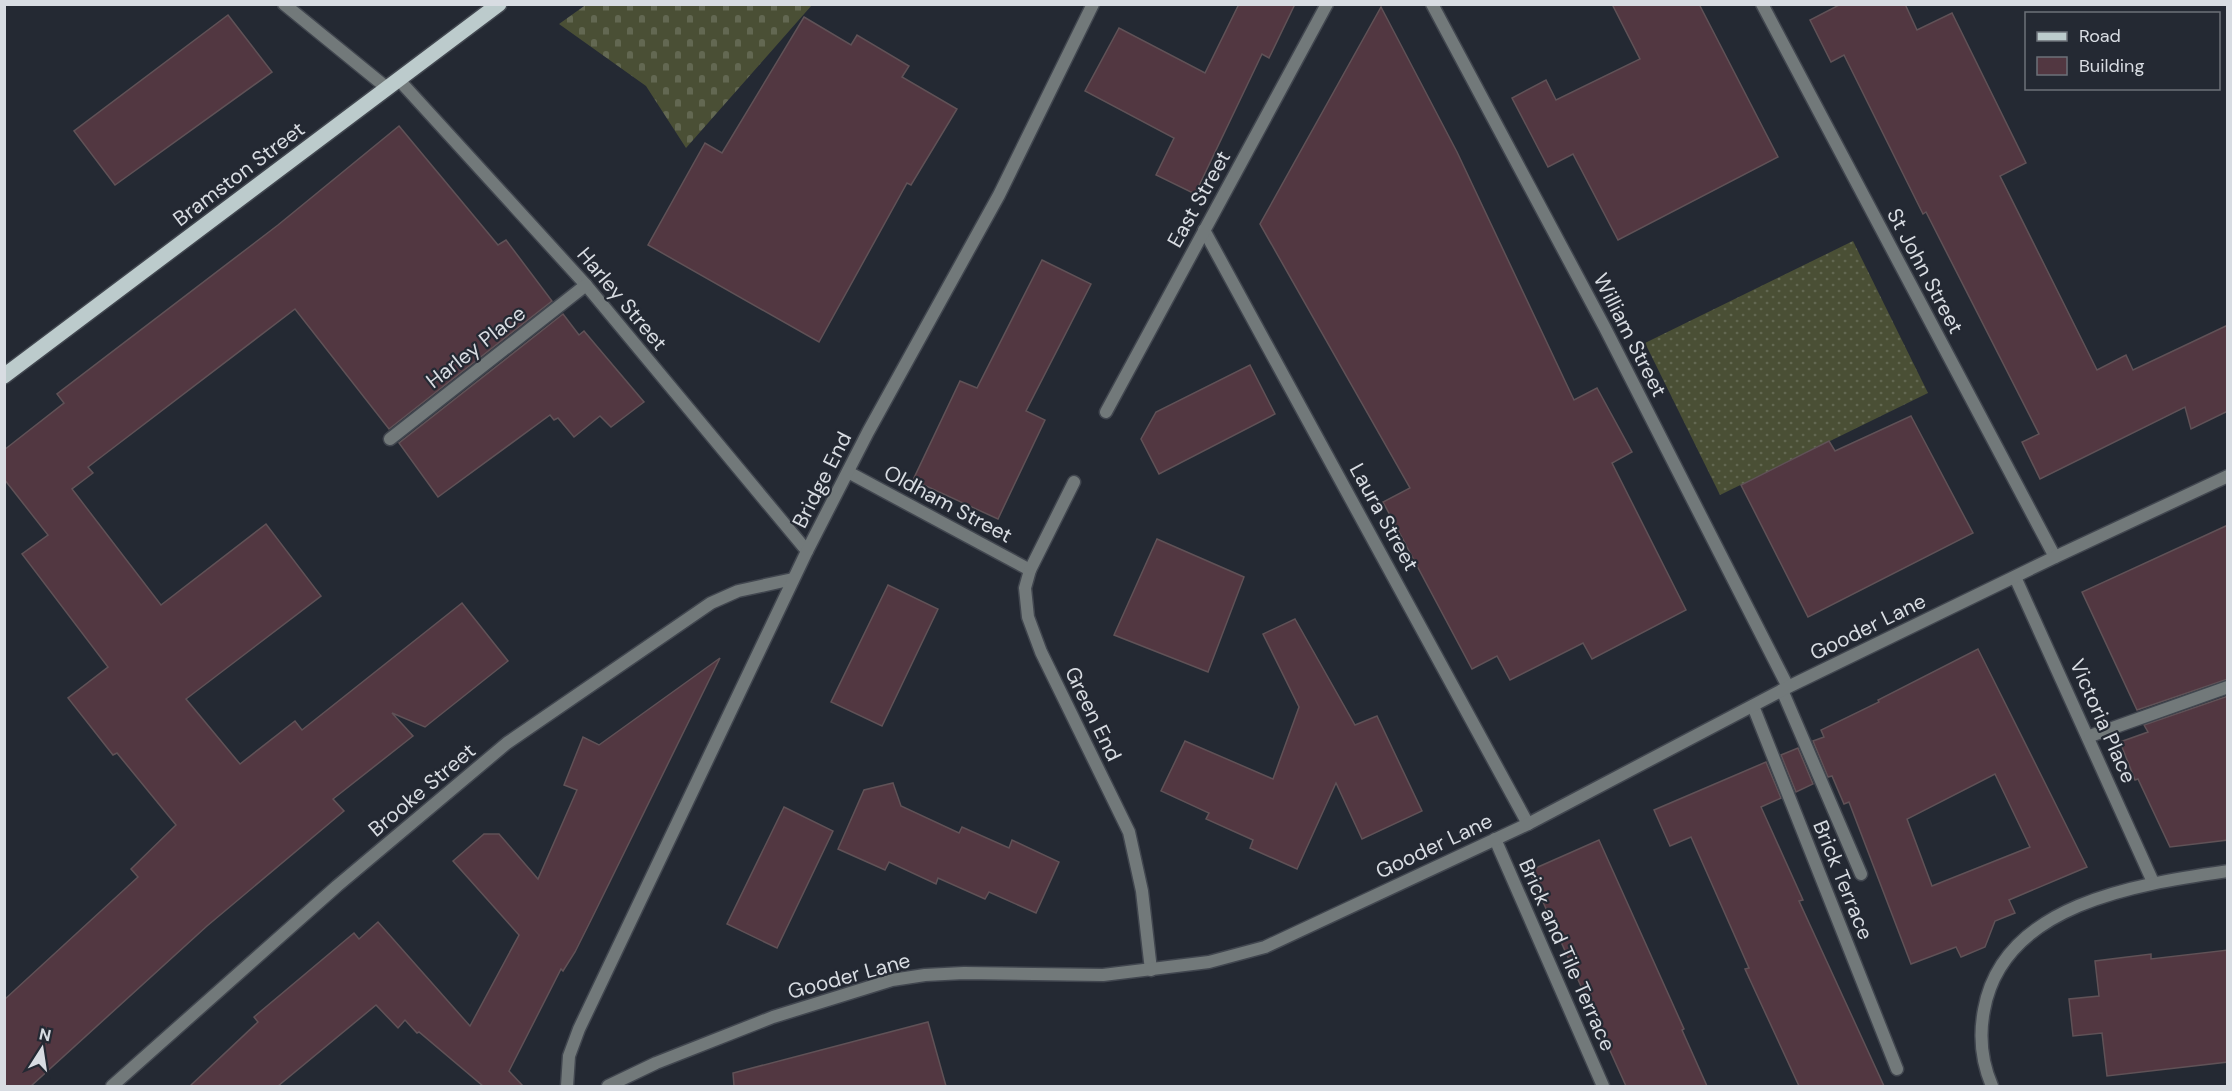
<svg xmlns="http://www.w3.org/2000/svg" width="2232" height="1091" font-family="'DM Sans',sans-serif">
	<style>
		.grass { fill: url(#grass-dots) }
		.cemetery { fill: url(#cemetery-stones) }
		.building { fill: #523741; stroke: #605257; stroke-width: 1.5; fill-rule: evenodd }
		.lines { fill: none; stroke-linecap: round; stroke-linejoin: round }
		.minor-casing { stroke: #41464f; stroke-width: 15 }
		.tertiary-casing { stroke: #41464f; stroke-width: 15 }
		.primary-casing { stroke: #41464f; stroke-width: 18 }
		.minor { stroke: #72797a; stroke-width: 12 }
		.tertiary { stroke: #72797a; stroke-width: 12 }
		.primary { stroke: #bccbcc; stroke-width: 15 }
		.labels { text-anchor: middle; stroke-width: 4.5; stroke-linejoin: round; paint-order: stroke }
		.street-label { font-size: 21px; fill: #d8dce2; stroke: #242933 }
	</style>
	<defs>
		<pattern id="grass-dots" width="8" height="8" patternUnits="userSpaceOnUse" patternTransform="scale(1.5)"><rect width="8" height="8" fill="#4a4f35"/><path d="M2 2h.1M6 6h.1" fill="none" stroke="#636852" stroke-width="1.8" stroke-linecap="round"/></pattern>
		<pattern id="cemetery-stones" width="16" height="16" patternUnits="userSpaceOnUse" patternTransform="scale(1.5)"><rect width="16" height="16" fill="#4a4f35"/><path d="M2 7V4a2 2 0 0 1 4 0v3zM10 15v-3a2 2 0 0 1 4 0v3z" fill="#636852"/></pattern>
	</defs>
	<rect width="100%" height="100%" fill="#242933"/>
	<polygon class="grass" points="1853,241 1928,393 1720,495 1645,343"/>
	<polygon class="cemetery" points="587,4 812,4 812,5 686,148 646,86 559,24"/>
	<g class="building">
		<polygon points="1239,4 1295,4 1269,58 1262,54 1195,194 1156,175 1174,138 1085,91 1119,28 1205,73"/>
		<polygon points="1612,4 1699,4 1778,157 1618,240 1573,154 1548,167 1512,98 1546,80 1556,100 1640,59"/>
		<polygon points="1841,4 1905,4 1917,30 1952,13 2026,163 2000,176 2097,370 2126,355 2133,370 2228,325 2228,411 2191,429 2185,407 2040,479 2022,442 2039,434 1926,212 1923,214 1844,55 1831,62 1810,20"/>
		<polygon points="1381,7 1457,152 1574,400 1597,388 1632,452 1612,463 1686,610 1592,659 1583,643 1510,680 1497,656 1472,669 1383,502 1410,488 1260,224"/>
		<polygon points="228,15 272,72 115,185 74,131"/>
		<polygon points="804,17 851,45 857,35 909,66 902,77 957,109 911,185 907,183 819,342 648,245 705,143 722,153"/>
		<polygon points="399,126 498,245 506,240 552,301 389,429 295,309 88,467 93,473 72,489 161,605 266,524 321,596 186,699 240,764 295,721 302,730 462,603 508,661 425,727 392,713 413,736 333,799 344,811 207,926 31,1086 4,1086 4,1000 138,877 131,869 176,825 117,753 113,755 68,698 108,667 22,554 48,535 4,479 4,450 64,403 57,394 278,225"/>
		<polygon points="1042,260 1091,284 1026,411 1045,420 998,519 913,480 960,381 977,388"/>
		<polygon points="563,314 579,335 584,331 644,402 611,427 600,416 574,437 558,418 554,420 550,415 438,497 399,443"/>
		<polygon points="1250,365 1275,414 1159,474 1141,439 1156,412"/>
		<polygon points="1911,416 1973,533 1808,617 1741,485 1829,441 1835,451"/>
		<polygon points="2228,525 2228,679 2137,710 2082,592"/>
		<polygon points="1157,539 1244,577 1208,672 1114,635"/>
		<polygon points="888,585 938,609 882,726 831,702"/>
		<polygon points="1295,619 1355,725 1377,716 1422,811 1362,839 1336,783 1297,869 1250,848 1253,840 1206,819 1209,813 1161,791 1185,741 1273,779 1299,707 1263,634"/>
		<path d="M1978,649L2087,867L2009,900L2015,913L1995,921L1985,947L1961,957L1956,947L1911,964L1849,802L1844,804L1832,776L1828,777L1813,741L1824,737L1821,730L1879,702L1878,700ZM1995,774L2030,847L1932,886L1907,819Z"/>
		<polygon points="720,658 592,918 575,952 563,971 561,969 509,1071 523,1086 483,1086 419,1032 417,1033 405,1020 398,1028 376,1005 278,1086 190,1086 258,1022 254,1017 354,933 359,939 378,922 470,1026 519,935 453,861 484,834 499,834 538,879 577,790 564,785 583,737 599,745"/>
		<polygon points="2228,696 2228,840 2170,847 2138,779 2135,780 2120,742 2148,732 2144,725"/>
		<polygon points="1798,748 1813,784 1796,792 1781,755"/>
		<polygon points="1766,762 1781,798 1761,807 1803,900 1799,901 1884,1086 1799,1086 1745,969 1749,968 1691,837 1670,846 1654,810"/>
		<polygon points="893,783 901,806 959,833 962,827 1009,848 1012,840 1059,862 1036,913 989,892 985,899 938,878 936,884 889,862 885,870 838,849 864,790"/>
		<polygon points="784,807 833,831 777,948 727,924"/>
		<polygon points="1599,840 1684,1029 1682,1030 1707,1086 1626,1086 1529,871"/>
		<polygon points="2228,950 2228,1062 2107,1076 2102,1033 2073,1036 2069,999 2099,996 2095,961 2151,954 2151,959"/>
		<polygon points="928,1022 946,1086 734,1086 733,1073"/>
	</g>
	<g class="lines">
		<defs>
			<g id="minor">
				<polyline points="284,4 387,88"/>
				<polyline points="1432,4 1605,328 1788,687"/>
				<polyline points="1762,4 2055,557"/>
				<polyline points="399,80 586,285 807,551"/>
				<polyline points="1204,230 1528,824"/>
				<polyline points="1106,412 1327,4"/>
				<polyline points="390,439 586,285"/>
				<polyline points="848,472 1030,570"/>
				<polyline points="1074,482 1030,570 1025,588 1028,617 1041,652 1129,832 1142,891 1151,970"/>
				<polyline points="2015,577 2153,882"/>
				<polyline points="1782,690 1861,874"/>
				<polyline points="1753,706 1897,1069"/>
				<polyline points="2090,736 2228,687"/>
				<polyline points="1495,839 1603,1086"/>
				<polyline points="112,1086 337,886 507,743 711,603 738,591 793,579"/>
				<polyline points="567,1086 569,1056 579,1029 807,551 868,432 999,195 1093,4"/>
				<path d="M1992,1086C1982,1063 1979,1036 1984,1010C2003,903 2139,884 2228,871"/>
			</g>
			<polyline id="tertiary" points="608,1086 656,1063 773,1017 892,980 925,975 964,973 1103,975 1209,962 1265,947 1528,824 1788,687 2055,557 2228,476"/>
			<polyline id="primary" points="4,376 499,4"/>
		</defs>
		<use href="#minor" class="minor-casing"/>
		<use href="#tertiary" class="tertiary-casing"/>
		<use href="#primary" class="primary-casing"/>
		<use href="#minor" class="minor"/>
		<use href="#tertiary" class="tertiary"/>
		<use href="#primary" class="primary"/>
	</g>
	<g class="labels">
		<g class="street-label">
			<text transform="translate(239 174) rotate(-37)" y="7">Bramston Street</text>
			<text transform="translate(1199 199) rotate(-61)" y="7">East Street</text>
			<text transform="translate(1925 271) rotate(62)" y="7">St John Street</text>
			<text transform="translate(622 299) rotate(50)" y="7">Harley Street</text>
			<text transform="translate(1630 335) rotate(63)" y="7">William Street</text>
			<text transform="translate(476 347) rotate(-38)" y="7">Harley Place</text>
			<text transform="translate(822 480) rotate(-63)" y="7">Bridge End</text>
			<text transform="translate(948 504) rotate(28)" y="7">Oldham Street</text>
			<text transform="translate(1384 517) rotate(61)" y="7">Laura Street</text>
			<text transform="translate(1868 627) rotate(-26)" y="7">Gooder Lane</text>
			<text transform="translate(1093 714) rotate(64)" y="7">Green End</text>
			<text transform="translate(2103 721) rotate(66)" y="7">Victoria Place</text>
			<text transform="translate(422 790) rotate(-40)" y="7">Brooke Street</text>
			<text transform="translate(1434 846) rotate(-25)" y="7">Gooder Lane</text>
			<text transform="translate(1843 880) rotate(68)" y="7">Brick Terrace</text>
			<text transform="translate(1567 955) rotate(66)" y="7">Brick and Tile Terrace</text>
			<text transform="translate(849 976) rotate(-15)" y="7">Gooder Lane</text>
		</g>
	</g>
	<rect width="2232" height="1091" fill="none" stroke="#d8dce2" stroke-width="12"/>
	<rect x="2025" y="12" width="195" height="78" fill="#242933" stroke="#6c7179" stroke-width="1.5"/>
	<rect x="2037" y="32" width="30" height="9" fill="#bccbcc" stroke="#6c7179" stroke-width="1.5"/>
	<text x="2079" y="42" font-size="18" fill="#d8dce2">Road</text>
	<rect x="2037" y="57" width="30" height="18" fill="#523741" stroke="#6c7179" stroke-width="1.5"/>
	<text x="2079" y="72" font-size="18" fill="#d8dce2">Building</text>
	<g transform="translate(42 1049) rotate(12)" stroke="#242933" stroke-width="4.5" paint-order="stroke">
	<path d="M0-4.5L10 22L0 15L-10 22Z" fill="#d8dce2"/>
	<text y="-9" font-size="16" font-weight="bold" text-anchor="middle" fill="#d8dce2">N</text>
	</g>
</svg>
